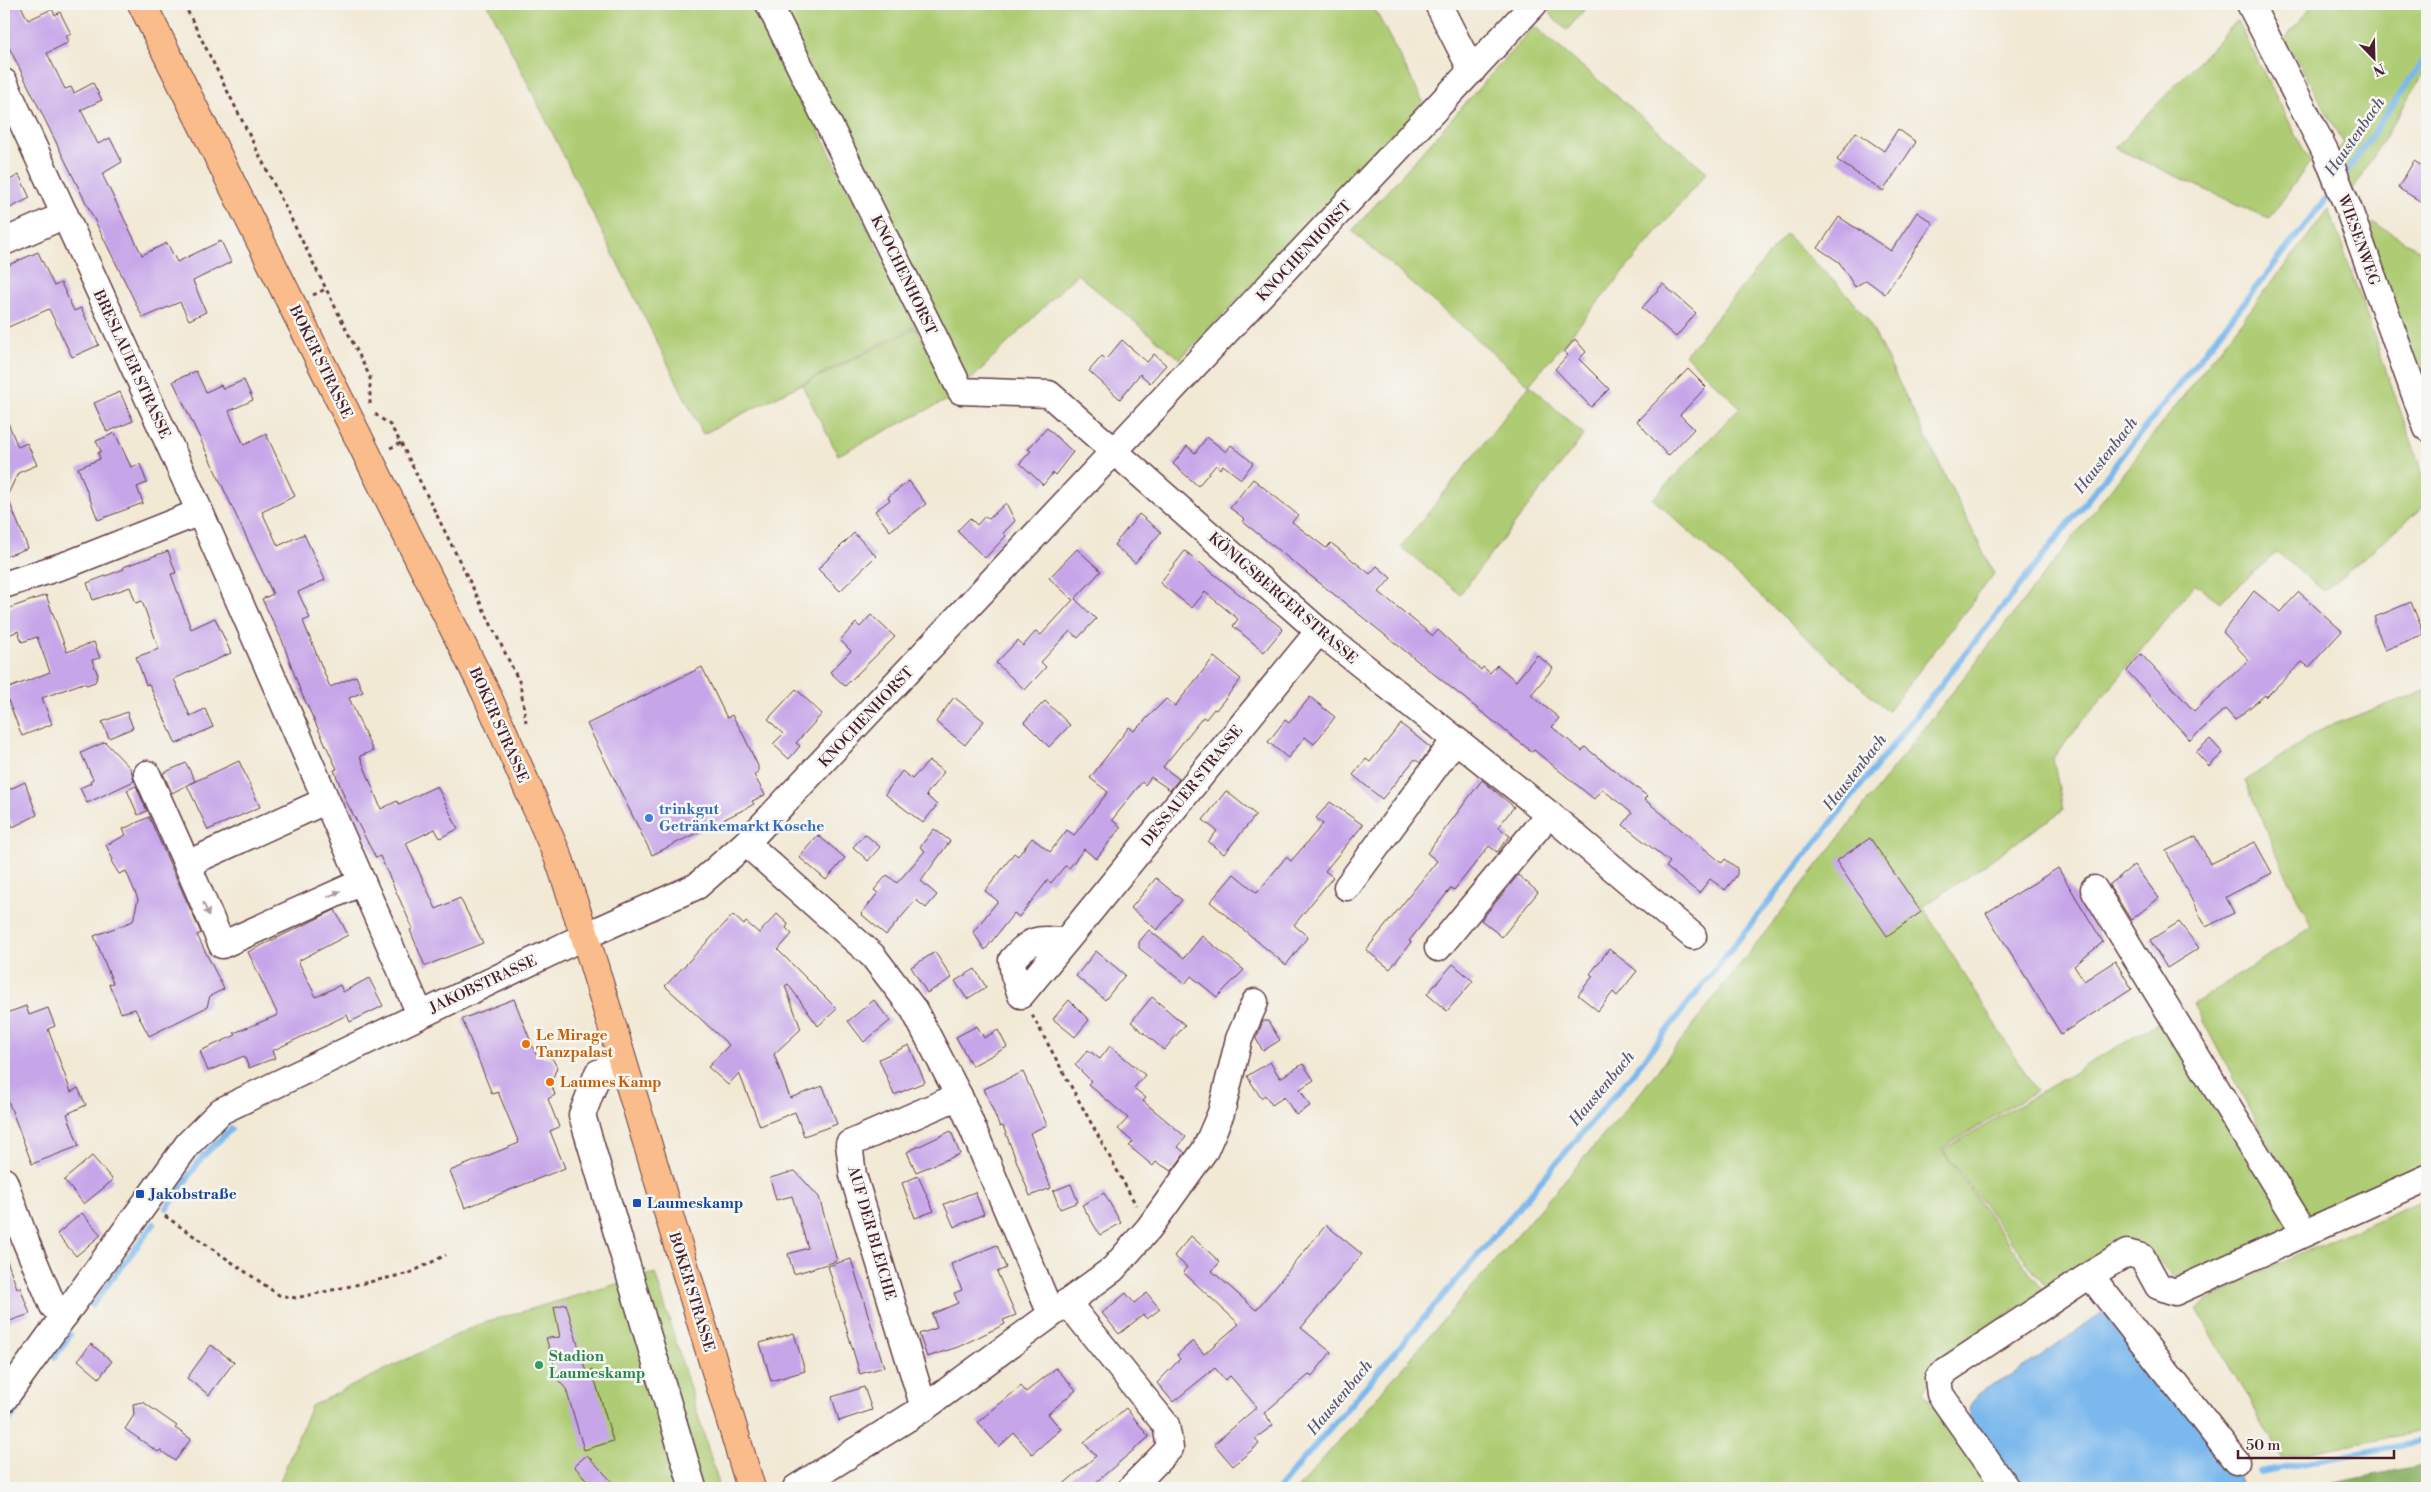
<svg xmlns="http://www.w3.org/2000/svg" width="2431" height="1492" font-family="'Libre Bodoni',serif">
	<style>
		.green { fill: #aecc73; stroke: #7c764f }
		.forest { fill: #8ab065; stroke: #6a6848 }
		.water { fill: #7ab8ed; stroke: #626c8c }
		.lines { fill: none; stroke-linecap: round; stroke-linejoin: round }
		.stream { stroke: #7ab8ed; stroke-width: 6 }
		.building { fill: #c6a5e9 }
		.minor-casing { stroke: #633d44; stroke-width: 29 }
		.major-casing { stroke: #633d44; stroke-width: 30 }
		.path { stroke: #633d44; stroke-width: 3; stroke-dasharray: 4 4; stroke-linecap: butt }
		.minor { stroke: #fff; stroke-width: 26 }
		.major { stroke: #f9bc8a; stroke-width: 28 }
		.oneway { fill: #ae9aa0 }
		.shop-dot { fill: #3f7fe0; stroke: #f6f6f2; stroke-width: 2 }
		.food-dot { fill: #e8710a; stroke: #f6f6f2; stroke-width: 2 }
		.transit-dot { fill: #1a4fb4; stroke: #f6f6f2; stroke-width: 2 }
		.leisure-dot { fill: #2e9e5b; stroke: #f6f6f2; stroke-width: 2 }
		.labels { text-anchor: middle; stroke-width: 5; stroke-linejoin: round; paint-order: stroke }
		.street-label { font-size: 15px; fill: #4a1f2b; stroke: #f6f6f2 }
		.shop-label { font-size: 15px; font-weight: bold; fill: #366cbe; stroke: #f6f6f2; text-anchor: start }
		.food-label { font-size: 15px; font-weight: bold; fill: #c56008; stroke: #f6f6f2; text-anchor: start }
		.transit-label { font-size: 15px; font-weight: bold; fill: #164399; stroke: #f6f6f2; text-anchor: start }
		.leisure-label { font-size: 15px; font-weight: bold; fill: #27864d; stroke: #f6f6f2; text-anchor: start }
		.water-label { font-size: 16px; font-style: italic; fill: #5b556f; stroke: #f6f6f2 }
	</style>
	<rect width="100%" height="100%" fill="#f6f6f2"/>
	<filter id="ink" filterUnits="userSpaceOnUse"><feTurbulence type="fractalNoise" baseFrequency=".02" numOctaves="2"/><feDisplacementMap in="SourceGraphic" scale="10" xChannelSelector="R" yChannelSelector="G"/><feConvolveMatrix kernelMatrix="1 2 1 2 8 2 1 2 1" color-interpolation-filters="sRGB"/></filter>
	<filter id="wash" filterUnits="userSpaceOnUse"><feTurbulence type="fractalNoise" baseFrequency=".0096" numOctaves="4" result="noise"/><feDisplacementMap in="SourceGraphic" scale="20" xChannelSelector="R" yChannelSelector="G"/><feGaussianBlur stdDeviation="1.12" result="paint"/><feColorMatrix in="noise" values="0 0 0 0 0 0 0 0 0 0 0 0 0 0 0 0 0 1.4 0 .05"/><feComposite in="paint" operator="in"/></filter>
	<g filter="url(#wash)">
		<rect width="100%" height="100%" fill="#f2e9d5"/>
		<g class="green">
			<polygon points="488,4 756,4 916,326 703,434"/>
			<polygon points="778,4 1372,4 1425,105 1180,359 1077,274 971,380 957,365"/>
			<polygon points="1554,4 1589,4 1567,30 1555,20 1548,10"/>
			<polygon points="2313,4 2427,4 2427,68 2349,196 2336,152 2344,143 2285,39"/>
			<polygon points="2237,21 2310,162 2269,219 2115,148"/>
			<polygon points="1534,26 1707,172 1529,385 1352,231"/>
			<polygon points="2329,209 2427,486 2427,504 2324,591 2277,552 2220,602 2195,584 2053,758 2063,810 1923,907 2036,1091 1941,1149 2044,1292 1953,1347 1923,1391 1992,1488 1298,1488 1640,1093"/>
			<polygon points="2374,223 2427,254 2427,396 2366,229"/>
			<polygon points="1786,234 1848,295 1868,320 1994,574 1888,711 1653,499 1740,407 1685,355"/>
			<polygon points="916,328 953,397 838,455 802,385"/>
			<polygon points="1530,385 1584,435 1460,594 1401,547"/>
			<polygon points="2427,690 2427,1169 2325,1215 2304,1212 2194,1004 2312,927 2289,881 2245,781 2323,728"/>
			<polygon points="2166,1018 2291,1224 2285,1236 2180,1280 2171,1275 2142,1247 2047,1289 1943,1150"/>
			<polygon points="2427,1198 2427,1429 2282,1458 2197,1309 2247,1278"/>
			<polygon points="655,1273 720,1488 277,1488 311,1406 479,1324"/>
		</g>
		<polygon class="forest" points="2427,1464 2427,1488 2309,1488"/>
		<polygon class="water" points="2103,1312 2234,1467 2242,1485 2232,1488 2015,1488 1969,1416 1971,1406 1977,1394 2026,1366"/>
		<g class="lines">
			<g class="stream">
				<polyline points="2343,177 2427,55"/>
				<polyline points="167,1208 202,1157 231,1129"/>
				<polyline points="92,1305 154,1224"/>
				<polyline points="55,1357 70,1335"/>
				<polyline points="4,1428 26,1396"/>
				<polyline points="2259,1472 2427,1440"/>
				<polyline points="1279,1488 1629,1078 2334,189"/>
			</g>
		</g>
		<g id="blocks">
			<g class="building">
				<polygon points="4,4 20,4 28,20 52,9 55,15 60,12 71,34 66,36 69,42 47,53 65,89 71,87 74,93 93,83 102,100 81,110 98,144 110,138 122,162 102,174 142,255 167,243 177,262 221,241 231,262 193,281 206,312 189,320 180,302 143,318 4,37"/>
				<polygon points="1898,129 1916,142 1883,191 1837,160 1856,132 1884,151"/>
				<polygon points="2414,161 2427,169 2427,205 2398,188"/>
				<polygon points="19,175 30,198 4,211 4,183"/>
				<polygon points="1917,212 1933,223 1885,294 1866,280 1855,287 1839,262 1818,248 1839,217 1891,251"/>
				<polygon points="38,252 54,286 61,283 74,311 81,308 99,345 72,357 49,309 4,329 4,267"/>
				<polygon points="1663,284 1696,313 1676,337 1642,308"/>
				<polygon points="1575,339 1586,352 1579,359 1609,389 1591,407 1555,369 1568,355 1564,352"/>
				<polygon points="1122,340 1147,362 1154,354 1166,365 1150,383 1140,374 1120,399 1089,371 1102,356 1106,359"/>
				<polygon points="1688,369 1706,387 1680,415 1694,429 1668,456 1637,421"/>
				<polygon points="196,371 206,392 221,385 223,389 244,380 253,400 229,411 236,428 244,445 266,434 295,496 262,512 278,546 304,534 325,580 298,592 310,618 303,621 330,687 356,676 363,692 349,698 373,751 360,756 381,809 397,801 399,804 437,786 458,829 440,838 435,829 406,843 436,909 460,898 483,943 425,966 410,930 413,929 380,856 376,858 346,801 334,770 337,769 300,690 282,640 262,599 273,594 173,381"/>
				<polygon points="120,392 133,421 107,432 94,403"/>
				<polygon points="4,413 18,447 27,443 37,465 18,473 7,496 28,548 4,557"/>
				<polygon points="1047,428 1073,452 1055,475 1053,473 1043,485 1020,463 1031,451 1028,449"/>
				<polygon points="115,433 131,467 140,464 147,483 137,487 143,503 98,520 78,468 100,459 98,453 101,451 96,441"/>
				<polygon points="1207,437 1226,452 1231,445 1253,463 1241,479 1223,465 1220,469 1216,465 1198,486 1173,464 1187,446 1195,453"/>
				<polygon points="1253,479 1298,515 1292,522 1326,548 1331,543 1370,574 1377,566 1391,578 1379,592 1433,636 1438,630 1481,670 1483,667 1490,673 1497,665 1516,681 1537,655 1553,668 1531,695 1559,718 1552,727 1582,751 1585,747 1647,796 1644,799 1722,863 1725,859 1737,868 1737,875 1725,890 1710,879 1699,893 1666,867 1670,862 1623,825 1632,813 1602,789 1594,799 1534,750 1532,752 1243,522 1245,519 1230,508"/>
				<polygon points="909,481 926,504 890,531 875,511 890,500 888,497"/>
				<polygon points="1006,503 1015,521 1003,533 1006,536 985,558 957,531 970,518 977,525 985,516 989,519"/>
				<polygon points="1139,514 1161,532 1135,563 1114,545"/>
				<polygon points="854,533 876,556 840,591 818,569"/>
				<polygon points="1077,549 1101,571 1075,599 1096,619 1078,638 1070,631 1041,662 1046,667 1025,690 996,663 1018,640 1023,646 1036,631 1041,635 1073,600 1049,578"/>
				<polygon points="168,551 176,573 171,574 191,629 215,618 231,653 174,679 190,716 205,709 213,727 176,744 149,684 146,685 136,657 159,649 142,601 136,603 130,587 93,600 87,583 124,569 123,567"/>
				<polygon points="1185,551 1283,629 1264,652 1233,626 1238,619 1205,592 1192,608 1160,583"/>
				<polygon points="2254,591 2280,612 2299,592 2342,631 2309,667 2302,662 2266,697 2265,695 2235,720 2225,709 2190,740 2127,671 2141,654 2194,711 2249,660 2223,632"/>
				<polygon points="46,595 67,652 94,642 100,658 92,660 98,675 95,682 87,685 83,683 42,698 52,724 22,736 4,690 50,672 37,637 22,642 18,631 4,637 4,610"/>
				<polygon points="2411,602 2424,634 2385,650 2375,624 2375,617"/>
				<polygon points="871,615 895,637 845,686 830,672 851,651 840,640 856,623 860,627"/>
				<polygon points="1214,657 1241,679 1216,710 1214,709 1206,719 1203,717 1163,767 1179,779 1170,790 1151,777 1145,785 1142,782 1112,820 1121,827 1096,859 1084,849 1069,868 1065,866 1051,883 1048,880 1019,917 1014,913 985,950 973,932 998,901 985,891 1000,872 1014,853 1018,856 1032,838 1050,852 1067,830 1074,835 1108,792 1090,778 1129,727 1134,731 1166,699 1175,706"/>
				<polygon points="702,667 727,718 732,715 742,732 758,766 758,773 754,775 765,795 752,801 754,804 747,808 652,855 587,724"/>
				<polygon points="796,689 822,714 796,743 800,746 789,759 773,744 783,734 768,719"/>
				<polygon points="954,697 984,721 965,745 936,722"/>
				<polygon points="1310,697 1335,717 1314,744 1305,737 1288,758 1268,742 1285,720 1289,723"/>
				<polygon points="1045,701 1070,725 1049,747 1024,722"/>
				<polygon points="127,712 133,728 109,738 102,722"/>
				<polygon points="1401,724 1431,748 1420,763 1415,759 1382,799 1353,775 1366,759 1370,762"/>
				<polygon points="2210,739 2223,753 2209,766 2196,752"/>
				<polygon points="105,742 131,769 134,781 87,803 80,788 91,783 90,781 93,779 81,753"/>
				<polygon points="239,761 260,807 208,830 187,785"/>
				<polygon points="929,761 944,772 926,795 937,805 923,823 885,794 902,771 912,779"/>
				<polygon points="186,763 195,781 172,793 163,773"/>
				<polygon points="1482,780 1514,807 1498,827 1510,836 1497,852 1489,846 1454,890 1451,888 1409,941 1411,942 1390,969 1366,950 1437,861 1427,853"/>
				<polygon points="25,782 37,815 13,827 4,809 4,792"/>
				<polygon points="136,786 147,811 138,815 127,790"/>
				<polygon points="1226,791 1256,815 1224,854 1208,842 1217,831 1203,820"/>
				<polygon points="1330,802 1363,825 1325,871 1333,877 1294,925 1308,937 1286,965 1210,902 1234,874 1257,893 1286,857 1291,861 1323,824 1316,818"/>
				<polygon points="149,817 201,933 197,935 224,989 210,996 207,1007 149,1036 135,1009 121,1013 109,984 113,983 94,936 133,921 138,899 126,871 119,874 111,861 113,860 106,845 126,835 123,829"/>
				<polygon points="934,829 950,841 921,881 937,895 926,908 916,900 886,935 861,914 878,893 874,890 887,875 897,883 925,851 920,847"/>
				<polygon points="865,834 880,847 868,861 853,847"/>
				<polygon points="818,835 845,858 826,880 799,857"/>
				<polygon points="2196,836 2210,864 2255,842 2272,873 2226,897 2234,913 2206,927 2166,851"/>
				<polygon points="1870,838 1921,912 1887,936 1836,861"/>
				<polygon points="2134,865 2159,898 2131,920 2109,885"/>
				<polygon points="2058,868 2103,942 2074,966 2084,981 2115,961 2132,989 2061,1034 1986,913"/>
				<polygon points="1518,875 1538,892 1502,937 1481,920"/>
				<polygon points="1156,878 1182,900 1157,930 1131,908"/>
				<polygon points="335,910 348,935 298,961 316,997 340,985 343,992 369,978 383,1006 350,1022 347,1015 272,1051 275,1058 249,1068 244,1056 208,1071 200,1051 236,1035 234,1033 278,1015 248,952"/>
				<polygon points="777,914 788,924 786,928 792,934 778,950 837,1009 818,1026 788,984 785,986 801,1029 774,1054 790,1098 823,1086 837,1124 804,1136 795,1112 760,1126 739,1073 728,1085 708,1067 729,1045 665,986 733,915 744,925 746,922 759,933"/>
				<polygon points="2179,922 2199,948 2167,968 2150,940"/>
				<polygon points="1149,930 1184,958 1202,936 1244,970 1217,997 1191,976 1185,984 1139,948 1139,942"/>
				<polygon points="1609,949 1637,971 1617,996 1613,992 1598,1011 1578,995 1593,976 1590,974"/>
				<polygon points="1096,951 1125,975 1105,1000 1076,976"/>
				<polygon points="935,952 952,978 927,993 911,967"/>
				<polygon points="1453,964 1473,981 1447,1011 1427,994"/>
				<polygon points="975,969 986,987 967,999 955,981"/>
				<polygon points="1152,997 1185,1025 1164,1050 1131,1022"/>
				<polygon points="514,999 536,1055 552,1058 557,1067 551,1083 555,1095 548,1099 559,1127 550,1131 565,1168 465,1208 450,1171 519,1143 498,1092 492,1094 462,1019"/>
				<polygon points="874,1000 890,1021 864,1042 848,1021"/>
				<polygon points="1069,1000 1089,1020 1075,1037 1053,1019"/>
				<polygon points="26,1006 29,1015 48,1008 55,1026 48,1029 71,1092 78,1088 86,1105 67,1114 79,1146 32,1164 4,1090 4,1014"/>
				<polygon points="1263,1021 1268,1021 1280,1040 1263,1051 1256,1039"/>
				<polygon points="977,1026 984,1038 998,1030 1007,1047 972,1066 956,1037"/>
				<polygon points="909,1045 925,1082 894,1095 879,1059"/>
				<polygon points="1110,1046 1145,1075 1134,1088 1146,1098 1143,1101 1186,1137 1178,1147 1185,1153 1172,1171 1156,1162 1153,1166 1129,1146 1133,1142 1118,1129 1128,1118 1088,1084 1091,1081 1075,1065 1088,1050 1100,1059"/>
				<polygon points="1270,1062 1280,1078 1303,1064 1314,1080 1300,1089 1310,1106 1296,1115 1284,1097 1272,1105 1265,1095 1261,1098 1247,1076"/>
				<polygon points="1023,1072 1047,1125 1030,1133 1051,1188 1030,1196 1003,1126 1000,1127 984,1089"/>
				<polygon points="951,1131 960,1154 916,1172 907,1152"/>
				<polygon points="92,1156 113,1180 84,1204 64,1180"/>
				<polygon points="795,1171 819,1197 837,1261 794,1274 788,1254 808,1248 792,1196 776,1200 770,1178"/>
				<polygon points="918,1176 934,1211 915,1218 902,1183"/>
				<polygon points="1071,1184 1078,1202 1060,1209 1053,1191"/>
				<polygon points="975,1192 984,1214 954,1227 944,1204"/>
				<polygon points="1104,1193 1121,1223 1100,1235 1082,1205"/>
				<polygon points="82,1213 101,1235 76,1256 57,1234"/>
				<polygon points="1326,1225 1362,1254 1301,1328 1331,1352 1312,1376 1310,1374 1264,1413 1273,1425 1255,1439 1259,1444 1233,1466 1214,1444 1257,1407 1230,1376 1225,1380 1215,1368 1173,1402 1157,1383 1180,1359 1177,1355 1193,1341 1204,1354 1239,1324 1183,1272 1187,1267 1174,1256 1191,1236 1220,1262 1212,1271 1256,1310"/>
				<polygon points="997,1245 1006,1268 997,1272 1016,1315 1003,1320 1005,1324 958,1347 927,1357 919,1334 937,1328 932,1314 958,1303 954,1293 962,1290 951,1264"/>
				<polygon points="4,1258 6,1258 17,1288 20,1287 30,1314 4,1323"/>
				<polygon points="851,1259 884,1367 860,1374 828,1266"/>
				<polygon points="1126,1293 1134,1303 1147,1293 1160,1309 1147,1319 1143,1315 1119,1334 1102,1313"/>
				<polygon points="566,1304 586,1372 592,1370 613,1441 584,1450 566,1389 559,1381 546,1338 560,1337 554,1307"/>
				<polygon points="794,1333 805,1371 771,1381 760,1343"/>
				<polygon points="91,1344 112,1361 99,1378 78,1360"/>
				<polygon points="211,1345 234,1362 209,1395 187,1378"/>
				<polygon points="1056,1368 1076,1390 1048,1414 1061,1429 1032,1454 1014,1433 999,1447 978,1422 1021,1386 1026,1392"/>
				<polygon points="864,1387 872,1410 839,1421 832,1397"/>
				<polygon points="143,1402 177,1426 175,1428 191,1439 175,1461 160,1450 158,1452 125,1429 134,1415 133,1404"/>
				<polygon points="1126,1408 1149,1437 1089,1488 1059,1488 1096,1456 1084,1443"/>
				<polygon points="587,1455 618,1488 594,1488 574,1466"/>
			</g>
		</g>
	</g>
	<g filter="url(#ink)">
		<use href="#blocks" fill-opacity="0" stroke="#633d44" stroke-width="1"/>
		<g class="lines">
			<defs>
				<g id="minor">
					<polyline points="769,4 961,391 1049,394 1319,631 1549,814 1693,936"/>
					<polyline points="1438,4 1472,71"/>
					<polyline points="2250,4 2326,153 2350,213 2427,428"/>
					<polyline points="4,82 200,512 420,1014"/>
					<polyline points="4,242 65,215"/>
					<polyline points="4,585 71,563 200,512"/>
					<polyline points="147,774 187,864 325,801"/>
					<polyline points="746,843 873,956 914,1010 959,1096 1051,1314"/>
					<polyline points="187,864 222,945 362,882"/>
					<polyline points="1347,887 1455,740"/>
					<polyline points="2094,889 2305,1233"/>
					<path d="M1065,942L1021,995L1014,975L1012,960C1030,939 1038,937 1065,942L1319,631"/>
					<polyline points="1438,948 1549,814"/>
					<polyline points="623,1062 598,1073 582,1115 693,1488"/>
					<polyline points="4,1181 26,1242 53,1306 65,1315"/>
					<polyline points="2090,1275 2236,1461"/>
					<polyline points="1067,1302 1166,1425 1170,1448 1131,1488"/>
					<polyline points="4,1399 188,1144 221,1111 585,936 697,886 746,843 1534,4"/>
					<polyline points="924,1408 853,1175 849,1144 959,1096"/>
					<polyline points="796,1488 924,1408 1113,1269 1149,1228 1205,1150 1221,1113 1239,1039 1255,1002"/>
					<polyline points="2006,1488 1940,1394 1938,1379 1947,1370 2090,1275 2127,1253 2142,1257 2158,1286 2175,1292 2427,1178"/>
				</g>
				<polyline id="major" points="142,4 486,693 559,859 585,936 751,1488"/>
			</defs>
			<use href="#minor" class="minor-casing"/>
			<use href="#major" class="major-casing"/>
			<g class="path">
				<polyline points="184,4 370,377 370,404"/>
				<polyline points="313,295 326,289"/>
				<polyline points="375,414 390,425 401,443 520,683 526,722"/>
				<polyline points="390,448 401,443"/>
				<polyline points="1032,1015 1136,1205"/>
				<polyline points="165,1216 279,1295 296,1298 410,1273 446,1255"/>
			</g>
			<use href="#minor" class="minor"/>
			<use href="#major" class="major"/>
		</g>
		<defs><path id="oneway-solid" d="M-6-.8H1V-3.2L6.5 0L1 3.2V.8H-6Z" transform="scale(1.25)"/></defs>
		<g class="oneway">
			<use href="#oneway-solid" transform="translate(334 894) rotate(-25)"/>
			<use href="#oneway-solid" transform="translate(206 909) rotate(66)"/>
		</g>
	</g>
	<circle class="shop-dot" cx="649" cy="818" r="5"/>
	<g class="food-dot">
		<circle cx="526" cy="1044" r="5"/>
		<circle cx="550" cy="1082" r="5"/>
	</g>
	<g class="transit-dot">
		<rect x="135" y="1189" width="10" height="10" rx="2.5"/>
		<rect x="632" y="1198" width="10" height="10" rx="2.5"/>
	</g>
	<circle class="leisure-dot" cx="539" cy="1365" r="5"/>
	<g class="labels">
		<g class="street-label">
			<text transform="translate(2359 240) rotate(70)" y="5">WIESENWEG</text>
			<text transform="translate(1304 251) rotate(-47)" y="5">KNOCHENHORST</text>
			<text transform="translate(904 275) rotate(64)" y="5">KNOCHENHORST</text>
			<text transform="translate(321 362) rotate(64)" y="5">BOKER STRASSE</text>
			<text transform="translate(132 364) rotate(65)" y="5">BRESLAUER STRASSE</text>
			<text transform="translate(1283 598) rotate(41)" y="5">KÖNIGSBERGER STRASSE</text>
			<text transform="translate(866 717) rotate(-47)" y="5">KNOCHENHORST</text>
			<text transform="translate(499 725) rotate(66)" y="5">BOKER STRASSE</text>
			<text transform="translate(1192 786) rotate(-51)" y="5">DESSAUER STRASSE</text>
			<text transform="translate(483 984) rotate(-25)" y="5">JAKOBSTRASSE</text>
			<text transform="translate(872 1233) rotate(74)" y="5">AUF DER BLEICHE</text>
			<text transform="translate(692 1292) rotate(73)" y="5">BOKER STRASSE</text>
		</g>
		<g class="shop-label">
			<text x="659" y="814">trinkgut<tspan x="659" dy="17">Getränkemarkt Kosche</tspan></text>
		</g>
		<g class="food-label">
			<text x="536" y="1040">Le Mirage<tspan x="536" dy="17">Tanzpalast</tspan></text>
			<text x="560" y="1087">Laumes Kamp</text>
		</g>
		<g class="transit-label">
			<text x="150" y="1199">Jakobstraße</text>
			<text x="647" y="1208">Laumeskamp</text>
		</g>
		<g class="leisure-label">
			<text x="549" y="1361">Stadion<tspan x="549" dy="17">Laumeskamp</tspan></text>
		</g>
		<g class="water-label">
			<text transform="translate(2354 136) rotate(-55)" y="6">Haustenbach</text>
			<text transform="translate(2105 455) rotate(-52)" y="6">Haustenbach</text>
			<text transform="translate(1854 772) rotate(-52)" y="6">Haustenbach</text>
			<text transform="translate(1601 1088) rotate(-50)" y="6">Haustenbach</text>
			<text transform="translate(1339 1397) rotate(-50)" y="6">Haustenbach</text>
		</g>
	</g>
	<rect width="2431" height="1492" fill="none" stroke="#f6f6f2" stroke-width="20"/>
	<g transform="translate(2374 58) rotate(157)" stroke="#f6f6f2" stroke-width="4" paint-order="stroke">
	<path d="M0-4L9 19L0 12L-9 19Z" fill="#4a1f2b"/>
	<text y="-8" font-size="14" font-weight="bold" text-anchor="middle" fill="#4a1f2b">N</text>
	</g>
	<path d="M2238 1450v8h156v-8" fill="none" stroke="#4a1f2b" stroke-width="2.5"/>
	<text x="2246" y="1450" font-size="15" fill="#4a1f2b" stroke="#f6f6f2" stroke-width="4" paint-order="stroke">50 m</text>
</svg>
